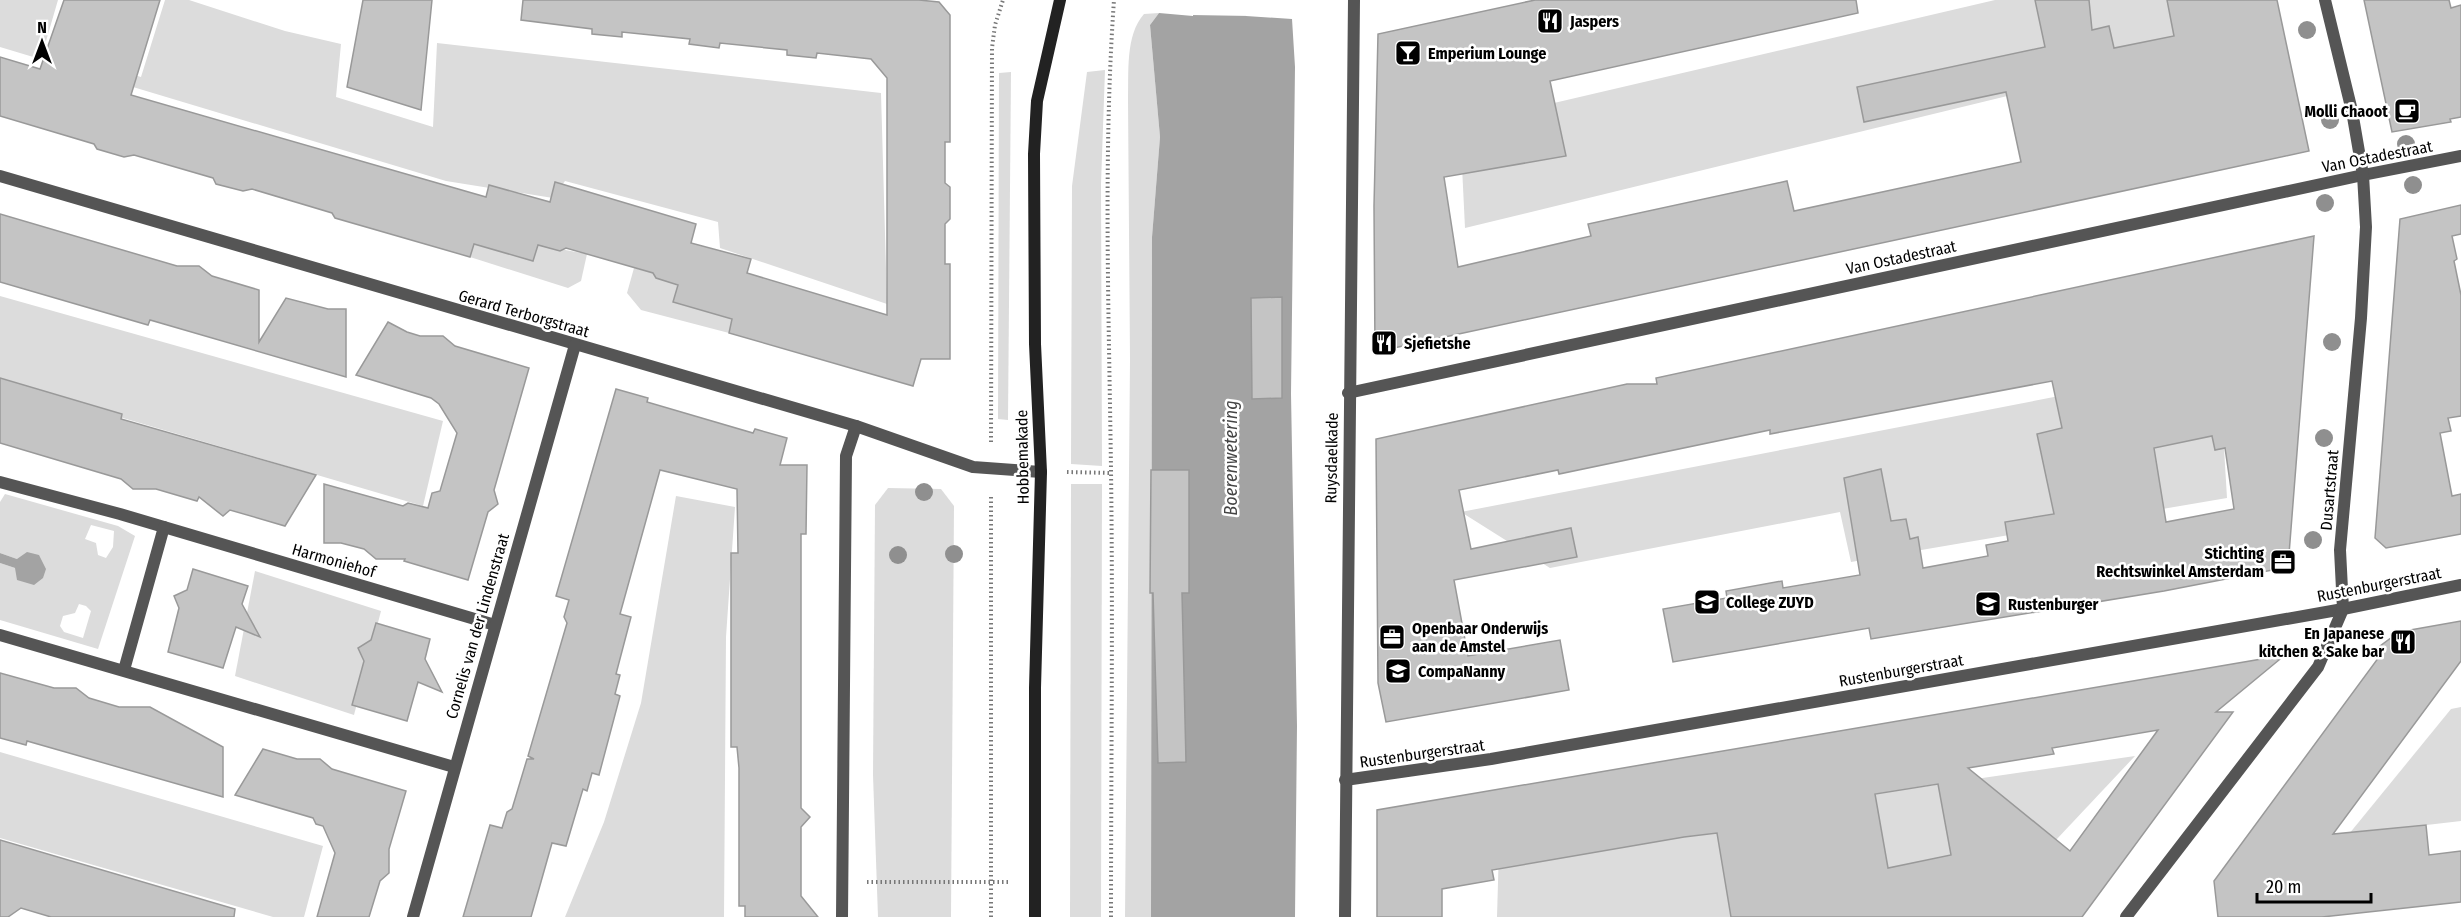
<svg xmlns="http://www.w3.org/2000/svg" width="2461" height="917" font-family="'Fira Sans Condensed',sans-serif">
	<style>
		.green { fill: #dcdcdc; fill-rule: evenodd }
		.water { fill: #a3a3a3 }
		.pier { fill: #fff }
		.building { fill: #c4c4c4; stroke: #999; stroke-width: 1.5; fill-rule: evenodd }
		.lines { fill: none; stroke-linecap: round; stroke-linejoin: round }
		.path { stroke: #777; stroke-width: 4; stroke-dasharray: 1.5 3; stroke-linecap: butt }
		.minor { stroke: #555; stroke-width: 12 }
		.secondary { stroke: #222; stroke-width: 12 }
		.tree { fill: #8f8f8f }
		.labels { text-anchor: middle; stroke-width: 5; stroke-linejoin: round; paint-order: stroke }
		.poi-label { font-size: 16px; font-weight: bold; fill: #000; stroke: #fff; text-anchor: start }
		.street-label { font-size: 16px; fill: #000; stroke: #fff }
		.water-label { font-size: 18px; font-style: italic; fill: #444; stroke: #fff }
	</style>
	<rect width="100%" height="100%" fill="#fff"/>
	<g class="green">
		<polygon points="0,0 58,0 44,48 141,77 165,0 189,0 285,31 341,44 336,97 433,127 437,43 881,93 887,304 720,248 718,222 565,181 553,198 446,181 0,47"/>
		<polygon points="1995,0 2184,0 2192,51 1465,228 1460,125"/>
		<path d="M1159,13L1150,25L1160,137L1152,237L1151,917H1125L1130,360L1128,100C1129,74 1125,35 1144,14Z"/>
		<polygon points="1105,70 1101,184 1102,466 1071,464 1072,186 1087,72"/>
		<polygon points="1011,72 1008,420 998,419 999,73"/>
		<polygon points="473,243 538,245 587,254 581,281 568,288 470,257"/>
		<polygon points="634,268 653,273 656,278 678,285 732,319 729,333 641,310 627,293"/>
		<polygon points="0,296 443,421 423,506 0,382"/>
		<polygon points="2219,365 2227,498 1851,562 1840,512 1550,568 1461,512"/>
		<polygon points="1071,484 1102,484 1101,917 1070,917"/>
		<polygon points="888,488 941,489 954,506 951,917 878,917 873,775 875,505"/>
		<path d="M5,494L118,526L135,536L98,649L0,620V563L15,568L17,559L0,553V502ZM91,525L114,531L113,547L106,558L98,555L96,543L85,539ZM79,604L86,606L91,611L83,638L64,632L60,626L63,616L75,613Z"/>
		<polygon points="676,496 735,507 726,637 724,917 565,917 604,822 641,703"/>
		<polygon points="255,571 381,611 354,715 235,676"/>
		<polygon points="2461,707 2461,821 2349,834 2451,709"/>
		<polygon points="0,752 323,846 304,917 273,917 0,838"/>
		<polygon points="2135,756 1994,906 1926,917 1497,917 1499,848"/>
	</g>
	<g class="water">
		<polygon points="1194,0 1247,0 1246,16 1292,19 1295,67 1291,394 1297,726 1295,917 1151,917 1152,237 1160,137 1150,25 1159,13 1193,16"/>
		<polygon points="27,552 39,555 46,569 43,578 34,585 17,580 15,568 0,563 0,553 17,559"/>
	</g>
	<polygon class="pier" points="1191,0 1250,0 1249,14 1251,16 1191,15"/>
	<g class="building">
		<polygon points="64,0 160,0 131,95 486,197 489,185 550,202 555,182 696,224 691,243 751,259 747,273 887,315 887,78 871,59 817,53 816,58 787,55 787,50 720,43 719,48 689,44 690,39 622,32 622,37 592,34 592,29 521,20 523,0 919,0 939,2 950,15 950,142 945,142 945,183 950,187 950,219 945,224 945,264 950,264 950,359 921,359 913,386 729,333 732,319 673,302 678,285 656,278 653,273 566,248 560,251 538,245 533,261 474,244 470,257 335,218 332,213 252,189 243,191 216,184 213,178 134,155 124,157 97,149 94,144 0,116 0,57 40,69"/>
		<polygon points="363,0 432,0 421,110 347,87"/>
		<polygon points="1535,0 1856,0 1858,13 1550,81 1566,156 1444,177 1458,267 1591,236 1588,224 1787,181 1794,211 2021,162 2006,92 1864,122 1857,87 2045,47 2035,0 2089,0 2092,30 2109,26 2114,48 2174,36 2167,0 2277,0 2309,151 1375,352 1374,206 1378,34"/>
		<polygon points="2364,0 2449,0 2451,8 2461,5 2461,117 2450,119 2451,122 2392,132"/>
		<polygon points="2461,205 2461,234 2452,236 2457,259 2454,261 2461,295 2461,416 2448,418 2451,431 2440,433 2452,496 2461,494 2461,534 2386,548 2375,538 2400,219"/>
		<polygon points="0,214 177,266 199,266 212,276 259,290 259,342 286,298 328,309 346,309 346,377 150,320 148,325 0,282"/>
		<path d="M2314,236L2288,567L2164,591L1871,639L1869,628L1673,662L1663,609L1727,598L1726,591L1782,581L1783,588L1860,575L1844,478L1881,469L1891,521L1906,519L1910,539L1918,537L1923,568L1988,556L1986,545L2008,541L2005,522L2054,514L2037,434L2062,428L2052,381L1770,434V430L1559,474L1558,470L1459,490L1471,549L1571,528L1577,557L1454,580L1468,656L1560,640L1569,690L1386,722L1378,683L1376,439L1627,384H1657L1656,378ZM2212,436L2215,450L2225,448L2234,509L2166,522L2154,448Z"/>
		<polygon points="1282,297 1282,398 1252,399 1251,298"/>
		<polygon points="388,322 407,332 420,336 443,336 455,346 529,368 494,490 498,504 488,512 468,580 404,561 405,559 376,559 364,549 341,543 324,543 324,484 403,506 408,503 428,508 432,493 440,491 457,433 439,404 431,398 356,375"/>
		<polygon points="0,378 122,414 121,419 316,475 285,526 230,510 223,516 199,497 197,501 156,489 133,489 121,479 0,443"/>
		<polygon points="616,389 648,398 647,402 753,433 755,429 787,438 780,465 807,465 806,534 801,534 801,808 810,817 801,827 801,896 818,917 745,917 745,906 739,906 739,768 737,747 731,747 731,553 738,553 737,489 660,470 620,614 631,617 616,674 620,675 615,694 620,696 599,775 592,773 587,791 583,789 566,846 552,843 531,917 463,917 490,825 502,828 507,812 512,809 527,759 534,759 528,756 567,623 564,617 569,600 556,596"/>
		<polygon points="1151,470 1189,470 1189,593 1182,593 1186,762 1158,763 1153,593 1150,593"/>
		<polygon points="193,569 248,586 242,604 260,637 236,627 223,668 168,652 179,608 174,596 187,590"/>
		<polygon points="2461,621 2461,661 2333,834 2426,825 2429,855 2461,851 2461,902 2322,917 2218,917 2214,881 2382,653 2376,649 2399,632"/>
		<polygon points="376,623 430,639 425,659 442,692 418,682 407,721 352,705 364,661 358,648 371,640"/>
		<path d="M2285,655L2216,712H2233L2082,917H1731L1717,833L1684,837L1492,870L1494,880L1442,889V917H1377V810ZM2158,730L2070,851L1968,768L2054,754L2052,748ZM1938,784L1951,855L1888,868L1875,794Z"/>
		<polygon points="0,673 54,688 76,688 89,698 119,707 150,707 223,747 223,797 27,741 26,745 0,738"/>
		<polygon points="263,749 297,759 320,759 332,769 406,791 389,849 389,873 380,881 369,917 317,917 335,853 323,826 316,824 313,818 235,795"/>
		<polygon points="0,840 235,909 234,917 51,917 21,908 8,917 0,917"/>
	</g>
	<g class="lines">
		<g class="path">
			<polyline points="991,442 992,48 995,25 1003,0"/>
			<polyline points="1067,472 1111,473"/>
			<polyline points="867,882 1009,882"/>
			<polyline points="991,917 991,494"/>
			<path d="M1111,917C1111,768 1113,619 1111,470C1109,313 1103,157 1114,0"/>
		</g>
		<g class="minor">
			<polyline points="0,176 856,426 973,467 1041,472"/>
			<polyline points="1348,393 2363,175 2461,156"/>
			<polyline points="0,482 120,514 495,625"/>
			<polyline points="0,635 454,767"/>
			<polyline points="124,670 164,527"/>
			<polyline points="1345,780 1491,759 2343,609 2461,585"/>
			<polyline points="413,917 575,345"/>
			<polyline points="842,917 846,456 856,426"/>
			<polyline points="1345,917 1354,0"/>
			<polyline points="2126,917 2318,667 2343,609 2340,550 2361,318 2366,227 2363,175 2352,111 2325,0"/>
		</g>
		<polyline class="secondary" points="1035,917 1035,688 1041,472 1035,344 1034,154 1037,101 1060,0"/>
	</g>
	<g class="tree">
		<circle cx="2307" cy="30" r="9"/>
		<circle cx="2330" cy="120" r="9"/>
		<circle cx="2406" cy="144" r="9"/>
		<circle cx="2413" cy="185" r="9"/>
		<circle cx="2325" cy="203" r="9"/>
		<circle cx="2332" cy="342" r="9"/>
		<circle cx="2324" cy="438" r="9"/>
		<circle cx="924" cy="492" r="9"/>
		<circle cx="2313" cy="540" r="9"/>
		<circle cx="954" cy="554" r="9"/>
		<circle cx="898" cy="555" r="9"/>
	</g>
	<defs>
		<symbol id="restaurant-square" viewBox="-11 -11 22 22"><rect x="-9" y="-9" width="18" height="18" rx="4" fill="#000" stroke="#fff"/><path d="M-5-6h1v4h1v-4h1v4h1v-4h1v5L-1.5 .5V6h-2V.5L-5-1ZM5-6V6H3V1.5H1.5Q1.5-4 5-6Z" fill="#fff"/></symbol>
		<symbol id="bar-square" viewBox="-11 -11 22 22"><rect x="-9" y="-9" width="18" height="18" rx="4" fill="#000" stroke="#fff"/><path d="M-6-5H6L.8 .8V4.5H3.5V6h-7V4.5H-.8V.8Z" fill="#fff"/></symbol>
		<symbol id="cafe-square" viewBox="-11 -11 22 22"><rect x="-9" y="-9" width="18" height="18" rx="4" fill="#000" stroke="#fff"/><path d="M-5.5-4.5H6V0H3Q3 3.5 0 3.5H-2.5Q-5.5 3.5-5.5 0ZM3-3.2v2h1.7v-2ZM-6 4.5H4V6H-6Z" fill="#fff"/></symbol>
		<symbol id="office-square" viewBox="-11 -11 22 22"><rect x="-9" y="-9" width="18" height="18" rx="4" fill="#000" stroke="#fff"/><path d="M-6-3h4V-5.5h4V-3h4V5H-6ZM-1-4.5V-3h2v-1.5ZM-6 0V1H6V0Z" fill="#fff"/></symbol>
		<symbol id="school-square" viewBox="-11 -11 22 22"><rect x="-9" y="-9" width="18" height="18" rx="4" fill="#000" stroke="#fff"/><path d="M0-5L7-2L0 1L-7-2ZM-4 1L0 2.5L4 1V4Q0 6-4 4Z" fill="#fff"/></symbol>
	</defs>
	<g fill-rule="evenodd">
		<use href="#restaurant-square" x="1535" y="6" width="30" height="30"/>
		<use href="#bar-square" x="1393" y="38" width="30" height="30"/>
		<use href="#cafe-square" x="2392" y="96" width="30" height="30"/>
		<use href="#restaurant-square" x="1369" y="328" width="30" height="30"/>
		<use href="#office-square" x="2268" y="547" width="30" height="30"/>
		<use href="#school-square" x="1692" y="587" width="30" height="30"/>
		<use href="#school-square" x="1973" y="589" width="30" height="30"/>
		<use href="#office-square" x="1377" y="622" width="30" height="30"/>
		<use href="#restaurant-square" x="2388" y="627" width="30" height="30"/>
		<use href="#school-square" x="1383" y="656" width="30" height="30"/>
	</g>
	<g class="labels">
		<g class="poi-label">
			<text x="1570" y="27">Jaspers</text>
			<text x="1428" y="59">Emperium Lounge</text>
			<text x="2388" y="117" text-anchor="end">Molli Chaoot</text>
			<text x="1404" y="349">Sjefietshe</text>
			<text x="2264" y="559" text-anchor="end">Stichting<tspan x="2264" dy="18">Rechtswinkel Amsterdam</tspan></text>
			<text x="1726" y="608">College ZUYD</text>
			<text x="2008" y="610">Rustenburger</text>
			<text x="1412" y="634">Openbaar Onderwijs<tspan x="1412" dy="18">aan de Amstel</tspan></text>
			<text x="2384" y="639" text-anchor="end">En Japanese<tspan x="2384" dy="18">kitchen &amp; Sake bar</tspan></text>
			<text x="1418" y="677">CompaNanny</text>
		</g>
		<g class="street-label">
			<text transform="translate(2377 156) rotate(-11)" y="6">Van Ostadestraat</text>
			<text transform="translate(1901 257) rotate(-12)" y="6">Van Ostadestraat</text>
			<text transform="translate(524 313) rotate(16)" y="6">Gerard Terborgstraat</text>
			<text transform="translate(1022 457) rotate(-91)" y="6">Hobbemakade</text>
			<text transform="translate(1331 458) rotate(-89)" y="6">Ruysdaelkade</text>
			<text transform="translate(2329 490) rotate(-85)" y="6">Dusartstraat</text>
			<text transform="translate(334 560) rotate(16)" y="6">Harmoniehof</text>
			<text transform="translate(2379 584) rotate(-11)" y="6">Rustenburgerstraat</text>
			<text transform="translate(477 626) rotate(-74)" y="6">Cornelis van der Lindenstraat</text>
			<text transform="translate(1901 670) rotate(-10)" y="6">Rustenburgerstraat</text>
			<text transform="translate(1422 753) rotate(-8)" y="6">Rustenburgerstraat</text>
		</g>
		<g class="water-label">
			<text transform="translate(1231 458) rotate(-90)" y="6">Boerenwetering</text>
		</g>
	</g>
	<g transform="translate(42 42)" stroke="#ffffff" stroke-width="4.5" paint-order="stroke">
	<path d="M0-4.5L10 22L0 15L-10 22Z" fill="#000000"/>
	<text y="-9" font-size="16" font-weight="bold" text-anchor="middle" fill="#000000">N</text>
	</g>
	<path d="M2257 893v9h114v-9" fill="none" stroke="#000000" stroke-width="3"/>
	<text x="2266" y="893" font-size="18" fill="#000000" stroke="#ffffff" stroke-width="4.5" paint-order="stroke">20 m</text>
</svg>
